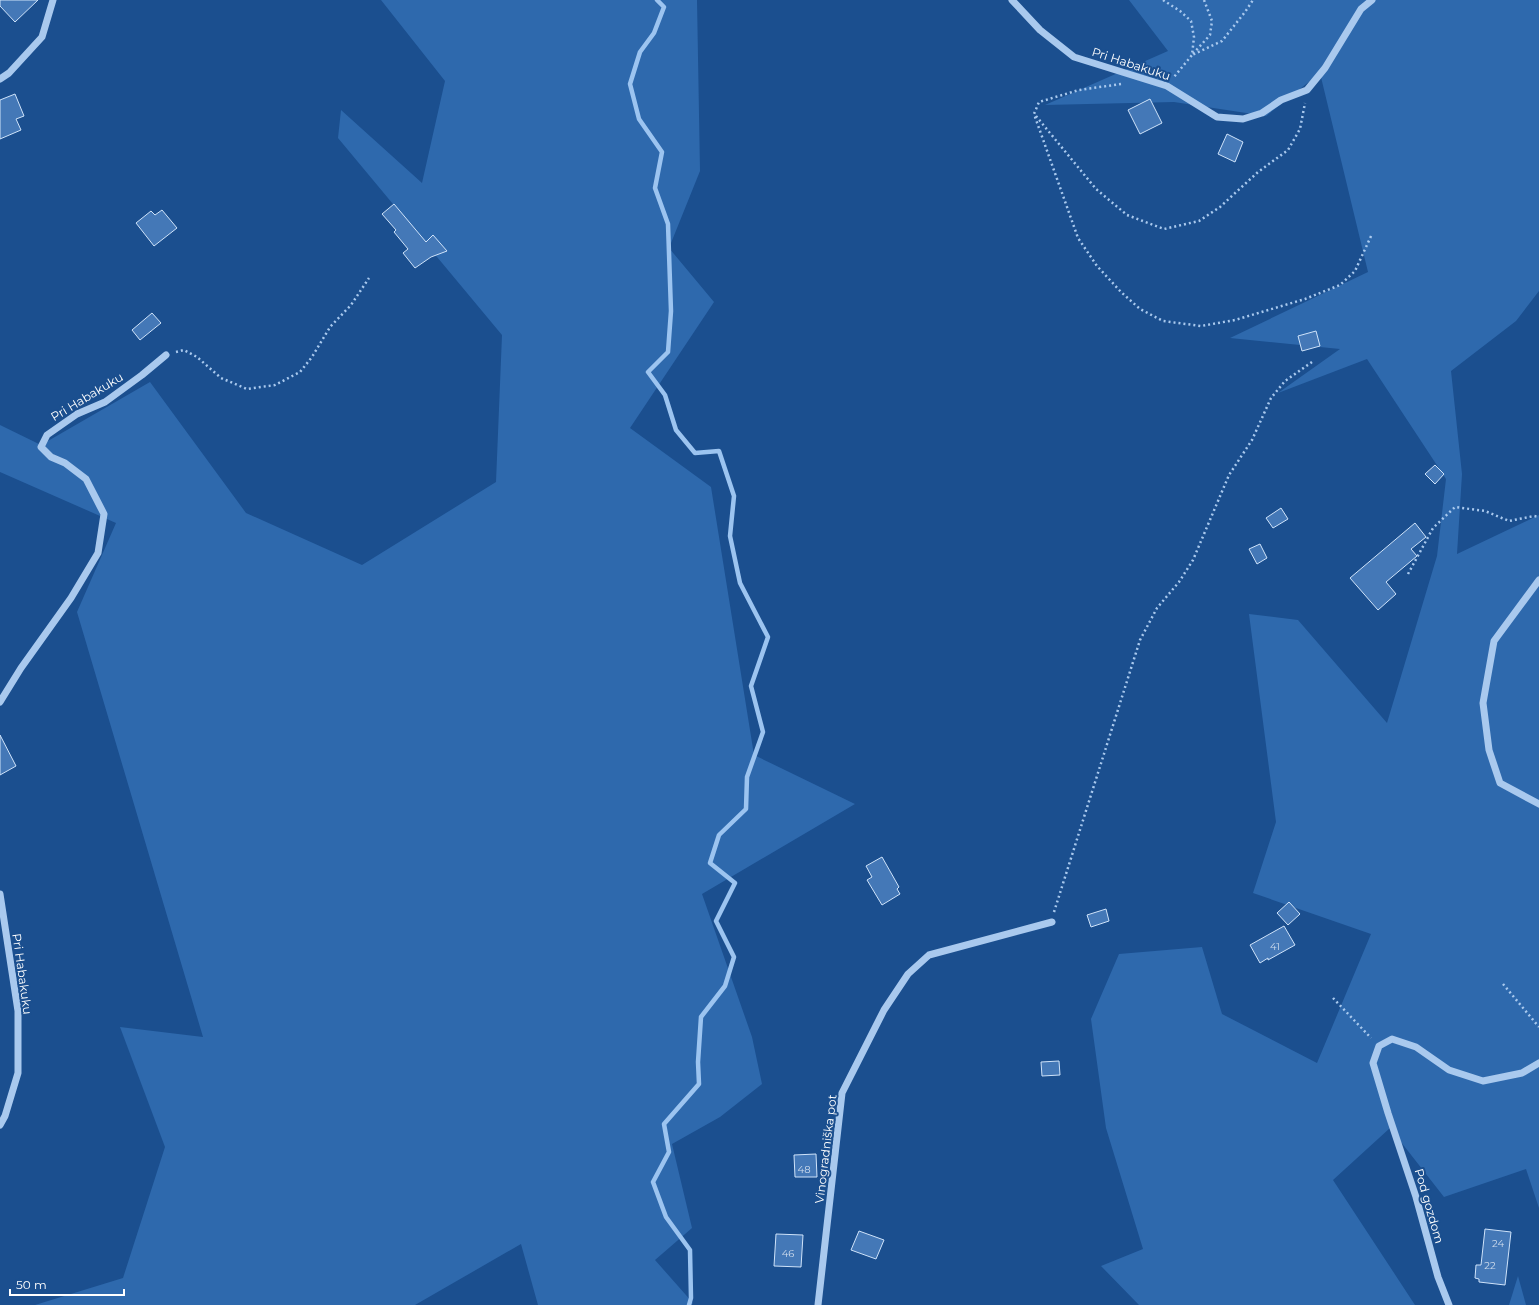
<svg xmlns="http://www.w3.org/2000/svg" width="1539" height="1305" font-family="Montserrat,sans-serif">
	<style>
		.green { fill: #2e69ad }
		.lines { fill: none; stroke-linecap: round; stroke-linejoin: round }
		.stream { stroke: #9cc4f0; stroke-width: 4.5 }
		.building { fill: #4478b7; stroke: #cfe3fa }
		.path { stroke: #a9c9ee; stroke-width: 2.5; stroke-dasharray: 2 3; stroke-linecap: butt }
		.minor { stroke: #a9c9ee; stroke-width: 7 }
		.labels { text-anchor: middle; stroke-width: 4; stroke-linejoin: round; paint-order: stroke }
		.number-label { font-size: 10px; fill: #d0dded }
		.street-label { font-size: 12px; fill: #fff; stroke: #1b4f8f }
	</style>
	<rect width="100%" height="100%" fill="#1b4f8f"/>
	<g class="green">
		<polygon points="381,0 697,0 700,171 669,248 714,302 630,428 711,487 754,755 855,804 702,894 752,1037 762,1084 720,1117 672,1144 692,1228 655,1260 693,1303 691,1305 538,1305 521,1244 415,1305 35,1305 123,1278 165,1147 120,1027 203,1037 77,612 116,523 0,472 0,425 41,445 150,382 246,513 362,565 496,482 502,335 338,138 341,110 422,183 445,81"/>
		<polygon points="1129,0 1539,0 1539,291 1516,321 1451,371 1462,474 1457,554 1539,515 1539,1208 1526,1169 1444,1197 1390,1128 1333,1180 1415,1305 1139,1305 1101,1266 1143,1249 1106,1128 1091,1019 1119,954 1202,947 1222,1014 1317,1063 1371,934 1253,893 1276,822 1249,614 1298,620 1387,723 1437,556 1446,479 1367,359 1278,393 1340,349 1230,338 1368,272 1320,73 1266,116 1174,102 1045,105 1168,51"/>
		<polygon points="1518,1276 1526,1305 1509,1305"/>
	</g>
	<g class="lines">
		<polyline class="stream" points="657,0 664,7 654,33 640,52 630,84 639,119 662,152 655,188 668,224 671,311 668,352 648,372 665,395 676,430 695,453 719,451 734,496 730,536 740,583 768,637 751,686 763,732 747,777 746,809 719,835 710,863 735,883 716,921 734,957 725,986 701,1017 698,1062 699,1084 664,1124 669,1152 653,1182 666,1217 690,1250 691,1298 689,1305"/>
	</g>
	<g class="building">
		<polygon points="0,0 38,0 15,22 0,6"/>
		<polygon points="15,94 24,116 16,119 21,130 0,139 0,100"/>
		<polygon points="1150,99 1162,123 1140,134 1128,110"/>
		<polygon points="1227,134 1243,142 1235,162 1218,154"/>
		<polygon points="394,204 426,242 433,235 447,251 431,257 415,268 403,253 408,249 394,232 396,230 382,214"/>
		<polygon points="162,210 177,228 154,246 136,223 151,211 155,215"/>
		<polygon points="152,313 161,323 140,340 132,330"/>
		<polygon points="1316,331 1320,346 1302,351 1298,336"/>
		<polygon points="1435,465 1444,474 1435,484 1425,474"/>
		<polygon points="1281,508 1288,519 1273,528 1266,518"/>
		<polygon points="1415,523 1426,537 1411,549 1417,556 1386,582 1396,594 1378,610 1350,578"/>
		<polygon points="1260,544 1267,558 1257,564 1249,549"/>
		<polygon points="0,735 16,766 0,775"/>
		<polygon points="882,857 899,887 897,889 900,894 882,905 867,880 872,877 866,866"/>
		<polygon points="1289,902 1300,914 1288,925 1277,913"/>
		<polygon points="1106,909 1109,921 1091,927 1087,915"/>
		<polygon points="1284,926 1295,945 1268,960 1268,958 1260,963 1250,945"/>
		<polygon points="1059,1061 1060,1075 1042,1076 1041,1062"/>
		<polygon points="816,1154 817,1177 795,1177 794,1155"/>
		<polygon points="1485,1229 1511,1232 1505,1285 1479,1282 1479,1279 1475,1278 1476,1265 1481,1265"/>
		<polygon points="859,1231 884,1240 876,1259 851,1250"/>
		<polygon points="776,1234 803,1235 801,1267 774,1266"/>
	</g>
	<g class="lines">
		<g class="path">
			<polyline points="1163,0 1180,11 1191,21 1194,37 1192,55 1174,77"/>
			<polyline points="1204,0 1212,21 1210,35 1192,55 1222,41 1245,12 1253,0"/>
			<polyline points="1121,84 1079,90 1039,102 1034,114 1078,238 1097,266 1121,292 1140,309 1163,321 1201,326 1235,320 1305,299 1340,285 1355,271 1372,234"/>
			<polyline points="1036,116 1096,189 1127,215 1164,229 1199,221 1220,207 1258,172 1288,150 1300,129 1305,103"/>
			<polyline points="176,352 184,350 197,357 221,378 247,389 275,385 300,372 312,357 330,327 351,305 369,278"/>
			<polyline points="1408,574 1433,528 1455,507 1485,511 1509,521 1534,516 1539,517"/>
			<polyline points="1054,912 1140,640 1157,608 1179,582 1193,560 1229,475 1252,440 1271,398 1285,381 1312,362"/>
			<polyline points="1503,984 1539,1027"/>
			<polyline points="1333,998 1371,1038"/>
		</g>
		<g class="minor">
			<polyline points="1012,0 1040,30 1074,57 1167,86 1217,117 1243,119 1262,113 1281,100 1307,90 1325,68 1361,9 1372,0"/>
			<polyline points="0,79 9,73 42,37 53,0"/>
			<polyline points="1539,580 1494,641 1483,703 1489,750 1500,783 1539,804"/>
			<polyline points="0,702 21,668 71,598 98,553 104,514 86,479 65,463 51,457 41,447 47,435 77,414 105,402 142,375 166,355"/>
			<polyline points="0,894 18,1011 18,1073 5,1116 0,1125"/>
			<polyline points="818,1305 842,1093 884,1010 908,974 929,955 1052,922"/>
			<polyline points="1449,1305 1438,1277 1416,1197 1388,1113 1373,1063 1379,1046 1392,1039 1416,1047 1449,1070 1483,1081 1522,1073 1539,1063"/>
		</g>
	</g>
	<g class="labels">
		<g class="number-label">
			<text x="1275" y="950">41</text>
			<text x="804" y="1173">48</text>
			<text x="1498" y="1247">24</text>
			<text x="788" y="1257">46</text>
			<text x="1490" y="1269">22</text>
		</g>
		<g class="street-label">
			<text transform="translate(1131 64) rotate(18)" y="4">Pri Habakuku</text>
			<text transform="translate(87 397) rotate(-31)" y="4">Pri Habakuku</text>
			<text transform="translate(22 974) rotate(82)" y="4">Pri Habakuku</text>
			<text transform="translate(826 1149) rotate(-83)" y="4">Vinogradniška pot</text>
			<text transform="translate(1429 1206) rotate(74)" y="4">Pod gozdom</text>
		</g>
	</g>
	<path d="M10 1289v6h114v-6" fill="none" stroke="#ffffff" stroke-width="2"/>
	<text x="16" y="1289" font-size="12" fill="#ffffff" stroke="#1b4f8f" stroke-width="3" paint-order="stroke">50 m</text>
</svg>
